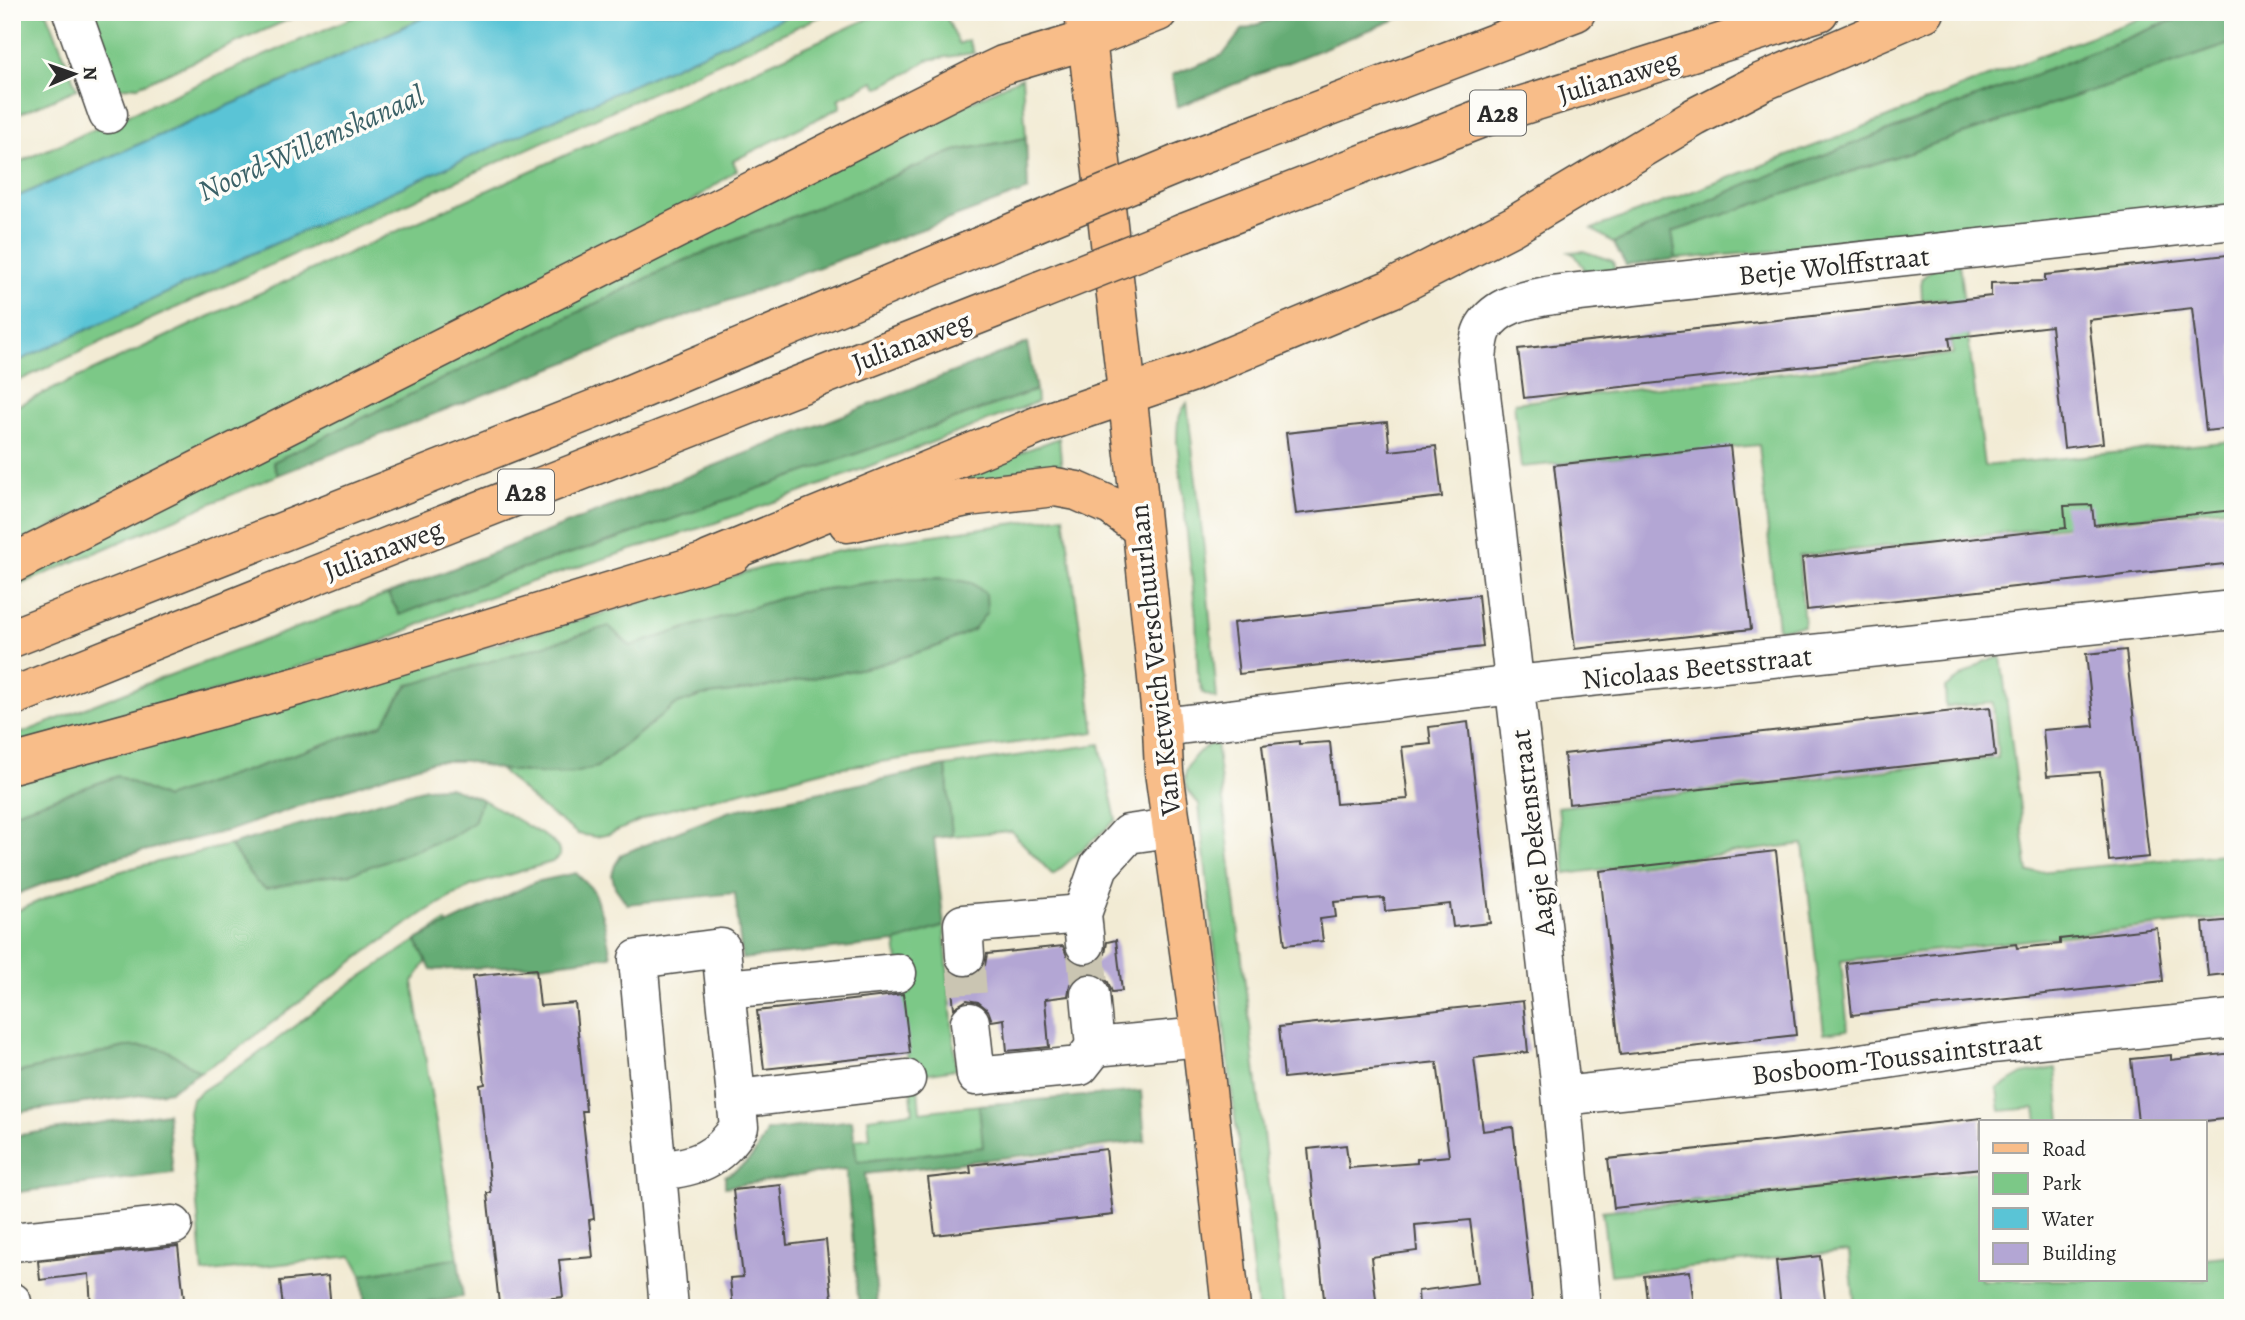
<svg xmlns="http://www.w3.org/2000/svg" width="2245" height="1320" font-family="Alegreya,serif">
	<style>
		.green { fill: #7cc887; stroke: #547a59; stroke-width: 2 }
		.forest { fill: #65ac74; stroke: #486c50; stroke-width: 2 }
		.water { fill: #5ac4d6; stroke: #427880; stroke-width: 2 }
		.building { fill: #b3a6d4 }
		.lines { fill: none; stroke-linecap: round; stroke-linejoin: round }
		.minor-tunnel { stroke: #cac5b2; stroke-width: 38; stroke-dasharray: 38 19; stroke-linecap: butt }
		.minor-casing { stroke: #494844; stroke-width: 41 }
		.major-casing { stroke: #494844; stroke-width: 41 }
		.highway-casing { stroke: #494844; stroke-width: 41 }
		.minor { stroke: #fff; stroke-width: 38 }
		.major { stroke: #f8bd89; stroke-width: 38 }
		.highway { stroke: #f8bd89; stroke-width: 38 }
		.highway-bridge-casing { stroke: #494844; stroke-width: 41; stroke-linecap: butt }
		.highway-bridge { stroke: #f8bd89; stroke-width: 38 }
		.labels { text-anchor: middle; stroke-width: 7; stroke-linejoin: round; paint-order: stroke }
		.shield { fill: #fdfcf7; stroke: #6a6a68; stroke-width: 2 }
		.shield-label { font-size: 26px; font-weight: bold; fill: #2b2b2b }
		.street-label { font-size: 28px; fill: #2b2b2b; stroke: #fdfcf7 }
		.water-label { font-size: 30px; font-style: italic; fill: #3b6167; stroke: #fdfcf7 }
	</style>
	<rect width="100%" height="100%" fill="#fdfcf7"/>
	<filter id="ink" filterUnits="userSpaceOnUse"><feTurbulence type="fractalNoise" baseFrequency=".0143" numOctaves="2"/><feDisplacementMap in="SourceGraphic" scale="14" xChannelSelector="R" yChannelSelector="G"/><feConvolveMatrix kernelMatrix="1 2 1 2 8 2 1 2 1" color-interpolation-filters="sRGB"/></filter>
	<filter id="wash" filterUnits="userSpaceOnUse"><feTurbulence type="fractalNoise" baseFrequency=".00686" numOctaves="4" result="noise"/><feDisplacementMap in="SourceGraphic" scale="28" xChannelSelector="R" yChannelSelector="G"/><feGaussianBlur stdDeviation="1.57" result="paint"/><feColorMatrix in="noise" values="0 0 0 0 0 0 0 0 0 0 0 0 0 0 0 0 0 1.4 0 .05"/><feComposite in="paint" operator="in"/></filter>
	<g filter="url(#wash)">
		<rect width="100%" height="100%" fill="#f2ebd4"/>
		<g class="green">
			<polygon points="12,12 47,12 77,89 12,117"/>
			<polygon points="82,12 306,12 138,86 112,89"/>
			<polygon points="365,12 436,12 274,86 12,199 12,165"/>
			<polygon points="797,12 830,12 127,330 12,384 12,364 256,252"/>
			<polygon points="883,12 944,12 959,44 968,40 974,53 927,60 912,71 878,88 874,81 838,99 841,107 733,161 737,170 664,221 12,547 12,408 260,293"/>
			<polygon points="2158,12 2198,12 2163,24 2002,88 1744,185 1614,243 1592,229 1838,137 2062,47"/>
			<polygon points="2233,43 2233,207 1955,237 1676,259 1672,232"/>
			<polygon points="1022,77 1026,138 955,151 676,264 274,462 278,475 12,588 12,578 676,244"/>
			<polygon points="1583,251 1613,261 1616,275 1581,275 1584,268 1575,255 1569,252"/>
			<polygon points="1959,263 1984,466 2233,441 2233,507 1799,556 1804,626 1778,629 1759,445 1521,467 1514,403 1953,354 1946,298 1922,300 1921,279 1936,266"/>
			<polygon points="1036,390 1037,402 802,492 712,524 528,583 449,611 383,641 12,752 12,737 146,684 388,594 399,614 508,573 619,538"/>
			<path d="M1187,403L1204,549L1217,699L1203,693L1198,677L1196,616L1177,442C1177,425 1177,416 1187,403Z"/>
			<polygon points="1059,438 1062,472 899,498"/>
			<polygon points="1064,516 1095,732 830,769 659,812 610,834 596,837 578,834 540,806 499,769 545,774 597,767 675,705 701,696 756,689 874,666 941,645 946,578 896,579 797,593 629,647 407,685 383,724 165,798 118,776 12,813 12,783 768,566 872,544"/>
			<polygon points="2001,657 2028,873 2233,853 2233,917 1841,961 1848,1030 1824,1033 1803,844 1566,874 1558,807 1998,758 1993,703 1946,707 1945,688 1985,661"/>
			<path d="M1216,742L1284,1308H1257C1239,1140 1216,972 1199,804C1196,800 1191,795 1188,791C1177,769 1199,748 1216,742Z"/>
			<polygon points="1100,744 1116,820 1053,875 1011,831 952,836 946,766"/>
			<polygon points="482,799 551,840 558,848 560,856 552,862 471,886 428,910 366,952 237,1049 200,1072 168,1051 125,1047 12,1074 12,913 78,884 132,868 230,845 256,882 349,874 474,822"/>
			<polygon points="446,921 451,941 426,962 413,982 458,1258 362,1275 352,1256 203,1273 189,1112 192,1099 203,1090 254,1057 347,986"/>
			<polygon points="944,926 956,1069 917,1075 920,1112 979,1105 984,1147 856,1162 853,1140 870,1138 868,1118 913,1112 896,942"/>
			<polygon points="2056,1068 2061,1122 2037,1122 2035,1108 2000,1111 1997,1089 2023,1074"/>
			<polygon points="1981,1171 1981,1280 2205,1280 2205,1258 2233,1255 2233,1308 1855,1308 1849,1251 1610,1275 1602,1211"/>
		</g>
		<g class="forest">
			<polygon points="1292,12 1414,12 1177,107 1172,75 1223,55 1242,30"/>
			<polygon points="2198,12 2233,12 2233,43 1672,232 1676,259 1626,266 1614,243 1744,185 2002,88 2163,24"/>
			<polygon points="1026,138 1028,190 657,327 278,475 273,462 676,264 955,151"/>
			<polygon points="1027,343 1036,390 619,538 508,573 400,615 388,594"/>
			<polygon points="946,578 972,583 986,594 987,612 973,630 941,645 874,666 756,689 701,696 675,705 597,767 574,773 545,774 499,769 466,761 435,761 391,774 231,830 102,861 12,896 12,813 118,776 165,798 382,725 407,686 609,626 630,646 797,593 896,579"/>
			<polygon points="946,766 952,836 934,838 944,926 896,942 742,959 735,893 627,904 615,887 612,875 615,865 622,854 730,811"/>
			<polygon points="449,787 482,799 474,822 451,837 349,874 321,877 266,889 256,882 230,845 426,788"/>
			<polygon points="576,873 593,890 604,922 611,956 540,965 431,970 416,940 535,882"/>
			<polygon points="151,1046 168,1051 200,1072 170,1091 12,1113 12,1074 125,1047"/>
			<path d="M1141,1091L1145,1141L865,1174L878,1308H859L846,1169L725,1187V1176C748,1165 757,1154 766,1131L852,1120L857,1162L983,1147L979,1105Z"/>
			<polygon points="167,1113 173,1173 20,1192 12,1188 12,1136"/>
			<polygon points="458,1258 463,1297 394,1308 365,1308 362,1275"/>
		</g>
		<polygon class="water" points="436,12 797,12 256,252 12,364 12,199 274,86"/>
		<g id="blocks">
			<g class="building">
				<polygon points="2227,255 2233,313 2233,428 2206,431 2192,308 2089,320 2103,443 2064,448 2051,326 1949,338 1951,350 1524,398 1518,349 1991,296 1991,283 2045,281 2045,275"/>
				<polygon points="1387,422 1390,451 1436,446 1442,497 1296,514 1286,433"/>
				<polygon points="1730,446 1751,629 1575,649 1554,465"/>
				<polygon points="2092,505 2094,525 2233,510 2233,563 1807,610 1802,558 2066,528 2064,506"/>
				<polygon points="1478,595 1483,647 1239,674 1233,623"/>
				<polygon points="2126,650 2149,857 2109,861 2100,772 2047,776 2043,730 2094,726 2086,654"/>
				<polygon points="1990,707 1995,756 1569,804 1564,754"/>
				<polygon points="1468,722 1490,923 1453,927 1450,904 1385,911 1384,898 1334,902 1336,917 1320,919 1323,941 1285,945 1262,745 1299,741 1299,744 1330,742 1336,804 1408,799 1402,747 1431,744 1429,727"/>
				<polygon points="1776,851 1796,1035 1620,1055 1600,871"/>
				<polygon points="2233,920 2233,973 2208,976 2203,923"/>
				<polygon points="2157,928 2163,981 1852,1015 1846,963 2016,944 2017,948 2060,944 2060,939"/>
				<polygon points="1116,940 1122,991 1112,992 1108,982 1100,974 1087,972 1078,976 1070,984 1068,996 1045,999 1049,1047 1007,1051 1004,1019 992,1021 988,1010 978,1002 967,1000 954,1008 950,971 956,976 966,978 976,975 985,965 987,954 1063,946 1067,956 1075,964 1088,966 1098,961 1105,954 1107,942"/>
				<polygon points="536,969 540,1006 575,1003 586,1111 582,1111 594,1219 589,1220 593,1257 559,1260 563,1297 499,1304 487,1193 491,1193 480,1085 485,1084 473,976"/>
				<polygon points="903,994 910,1053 764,1069 757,1011"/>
				<polygon points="1523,1001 1528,1052 1474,1058 1483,1131 1513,1127 1533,1308 1419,1308 1418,1291 1478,1283 1470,1220 1415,1225 1417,1251 1371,1257 1377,1308 1325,1308 1308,1149 1346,1145 1349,1168 1417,1163 1417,1159 1449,1156 1437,1062 1284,1078 1279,1027"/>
				<polygon points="2233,1053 2233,1118 2195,1122 2138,1122 2131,1059 2171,1055 2171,1060"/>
				<polygon points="1981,1118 1981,1168 1614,1208 1608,1159"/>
				<polygon points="1106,1149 1113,1215 935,1235 928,1178 971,1173 970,1165"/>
				<polygon points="781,1185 787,1245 826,1240 833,1308 733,1308 730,1278 743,1277 733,1190"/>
				<polygon points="178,1246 185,1308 91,1308 89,1274 40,1280 38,1261"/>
				<polygon points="1820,1256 1826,1308 1781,1308 1776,1261"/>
				<polygon points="1690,1271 1694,1308 1648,1308 1644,1276"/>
				<polygon points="328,1276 331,1308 283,1308 280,1281"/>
			</g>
		</g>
	</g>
	<g filter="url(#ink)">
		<use href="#blocks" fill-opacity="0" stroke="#494844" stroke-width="2"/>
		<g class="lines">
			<g class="minor-tunnel">
				<polyline points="1085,944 1090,994"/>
				<polyline points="965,956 970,1022"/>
			</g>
			<defs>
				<g id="minor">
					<polyline points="72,12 108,114"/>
					<polyline points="1162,727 1514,685 2233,610"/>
					<polyline points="1085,944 1082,914 1099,866 1128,834 1171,828"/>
					<polyline points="965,956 963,924 1082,914"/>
					<polyline points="725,989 897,973"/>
					<polyline points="1090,994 1095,1047 1201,1037"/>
					<polyline points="970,1022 976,1076 1080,1066 1095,1047"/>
					<polyline points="1562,1096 1820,1069 1982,1045 2233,1019"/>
					<polyline points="736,1099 906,1079"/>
					<path d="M658,1171C696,1167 718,1160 739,1127L721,948L638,959L669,1308"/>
					<polyline points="12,1242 173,1225"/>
					<polyline points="12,1302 13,1308"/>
					<path d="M1581,1308L1559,1072L1477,359C1478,349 1479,335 1484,327C1499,303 1527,300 1552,295L2233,220"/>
				</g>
				<polyline id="major" points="1084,12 1136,472 1162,727 1164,772 1201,1037 1231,1308"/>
				<g id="highway">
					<polyline points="1178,164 1576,12"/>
					<polyline points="1184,233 1482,118 1819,12"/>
					<polyline points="848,523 967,497 1055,487 1077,491 1111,506 1141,528"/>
					<polyline points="709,560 1044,423 1190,373 1391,289 1513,226 1695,117 1762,82 1925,12"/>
					<polyline points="12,564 984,74 1003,65 1087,40 1158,12"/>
					<polyline points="12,638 602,406 1035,223"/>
					<polyline points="12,697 316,575 1041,290"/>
					<polyline points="12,764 302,685 733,554"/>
				</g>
			</defs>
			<use href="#minor" class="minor-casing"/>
			<use href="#major" class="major-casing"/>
			<use href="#highway" class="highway-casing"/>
			<use href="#minor" class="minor"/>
			<use href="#major" class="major"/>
			<use href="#highway" class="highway"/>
			<defs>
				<g id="highway-bridge">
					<polyline points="1035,223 1178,164"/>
					<polyline points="1041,290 1184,233"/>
				</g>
			</defs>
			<use href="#highway-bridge" class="highway-bridge-casing"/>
			<use href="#highway-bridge" class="highway-bridge"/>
		</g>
	</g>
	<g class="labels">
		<g class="shield">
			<rect x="1470" y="90.5" width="56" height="45" rx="5"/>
			<rect x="498" y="469.5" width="56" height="45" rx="5"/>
		</g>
		<g class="shield-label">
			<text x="1498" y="122">A28</text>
			<text x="526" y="501">A28</text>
		</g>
		<g class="street-label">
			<text transform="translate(1618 76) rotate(-17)" y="10">Julianaweg</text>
			<text transform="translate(1834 265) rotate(-6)" y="10">Betje Wolffstraat</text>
			<text transform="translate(911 341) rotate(-21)" y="10">Julianaweg</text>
			<text transform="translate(383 549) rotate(-21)" y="10">Julianaweg</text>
			<text transform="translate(1154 660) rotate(-96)" y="10">Van Ketwich Verschuurlaan</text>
			<text transform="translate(1697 667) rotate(-6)" y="10">Nicolaas Beetsstraat</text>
			<text transform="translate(1532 833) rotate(-97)" y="10">Aagje Dekenstraat</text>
			<text transform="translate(1897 1057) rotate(-7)" y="10">Bosboom-Toussaintstraat</text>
		</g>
		<g class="water-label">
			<text transform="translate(311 143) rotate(-24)" y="10">Noord-Willemskanaal</text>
		</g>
	</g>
	<rect width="2245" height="1320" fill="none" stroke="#fdfcf7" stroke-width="42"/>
	<rect x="1979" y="1120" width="228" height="161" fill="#fdfcf7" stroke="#a9a8a5" stroke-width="2"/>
	<rect x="1993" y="1143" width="35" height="10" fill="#f8bd89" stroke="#a9a8a5" stroke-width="2"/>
	<text x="2042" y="1156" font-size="21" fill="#2b2b2b">Road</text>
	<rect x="1993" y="1173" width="35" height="21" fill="#7cc887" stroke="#a9a8a5" stroke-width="2"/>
	<text x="2042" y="1190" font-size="21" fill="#2b2b2b">Park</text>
	<rect x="1993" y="1208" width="35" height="21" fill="#5ac4d6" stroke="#a9a8a5" stroke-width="2"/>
	<text x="2042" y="1226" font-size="21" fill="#2b2b2b">Water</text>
	<rect x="1993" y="1243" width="35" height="21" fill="#b3a6d4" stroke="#a9a8a5" stroke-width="2"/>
	<text x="2042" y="1260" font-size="21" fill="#2b2b2b">Building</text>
	<g transform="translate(74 74) rotate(88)" stroke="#fdfcf7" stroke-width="5" paint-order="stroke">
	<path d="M0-5L12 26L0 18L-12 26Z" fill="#2b2b2b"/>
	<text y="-10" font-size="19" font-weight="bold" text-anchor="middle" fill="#2b2b2b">N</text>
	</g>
</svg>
